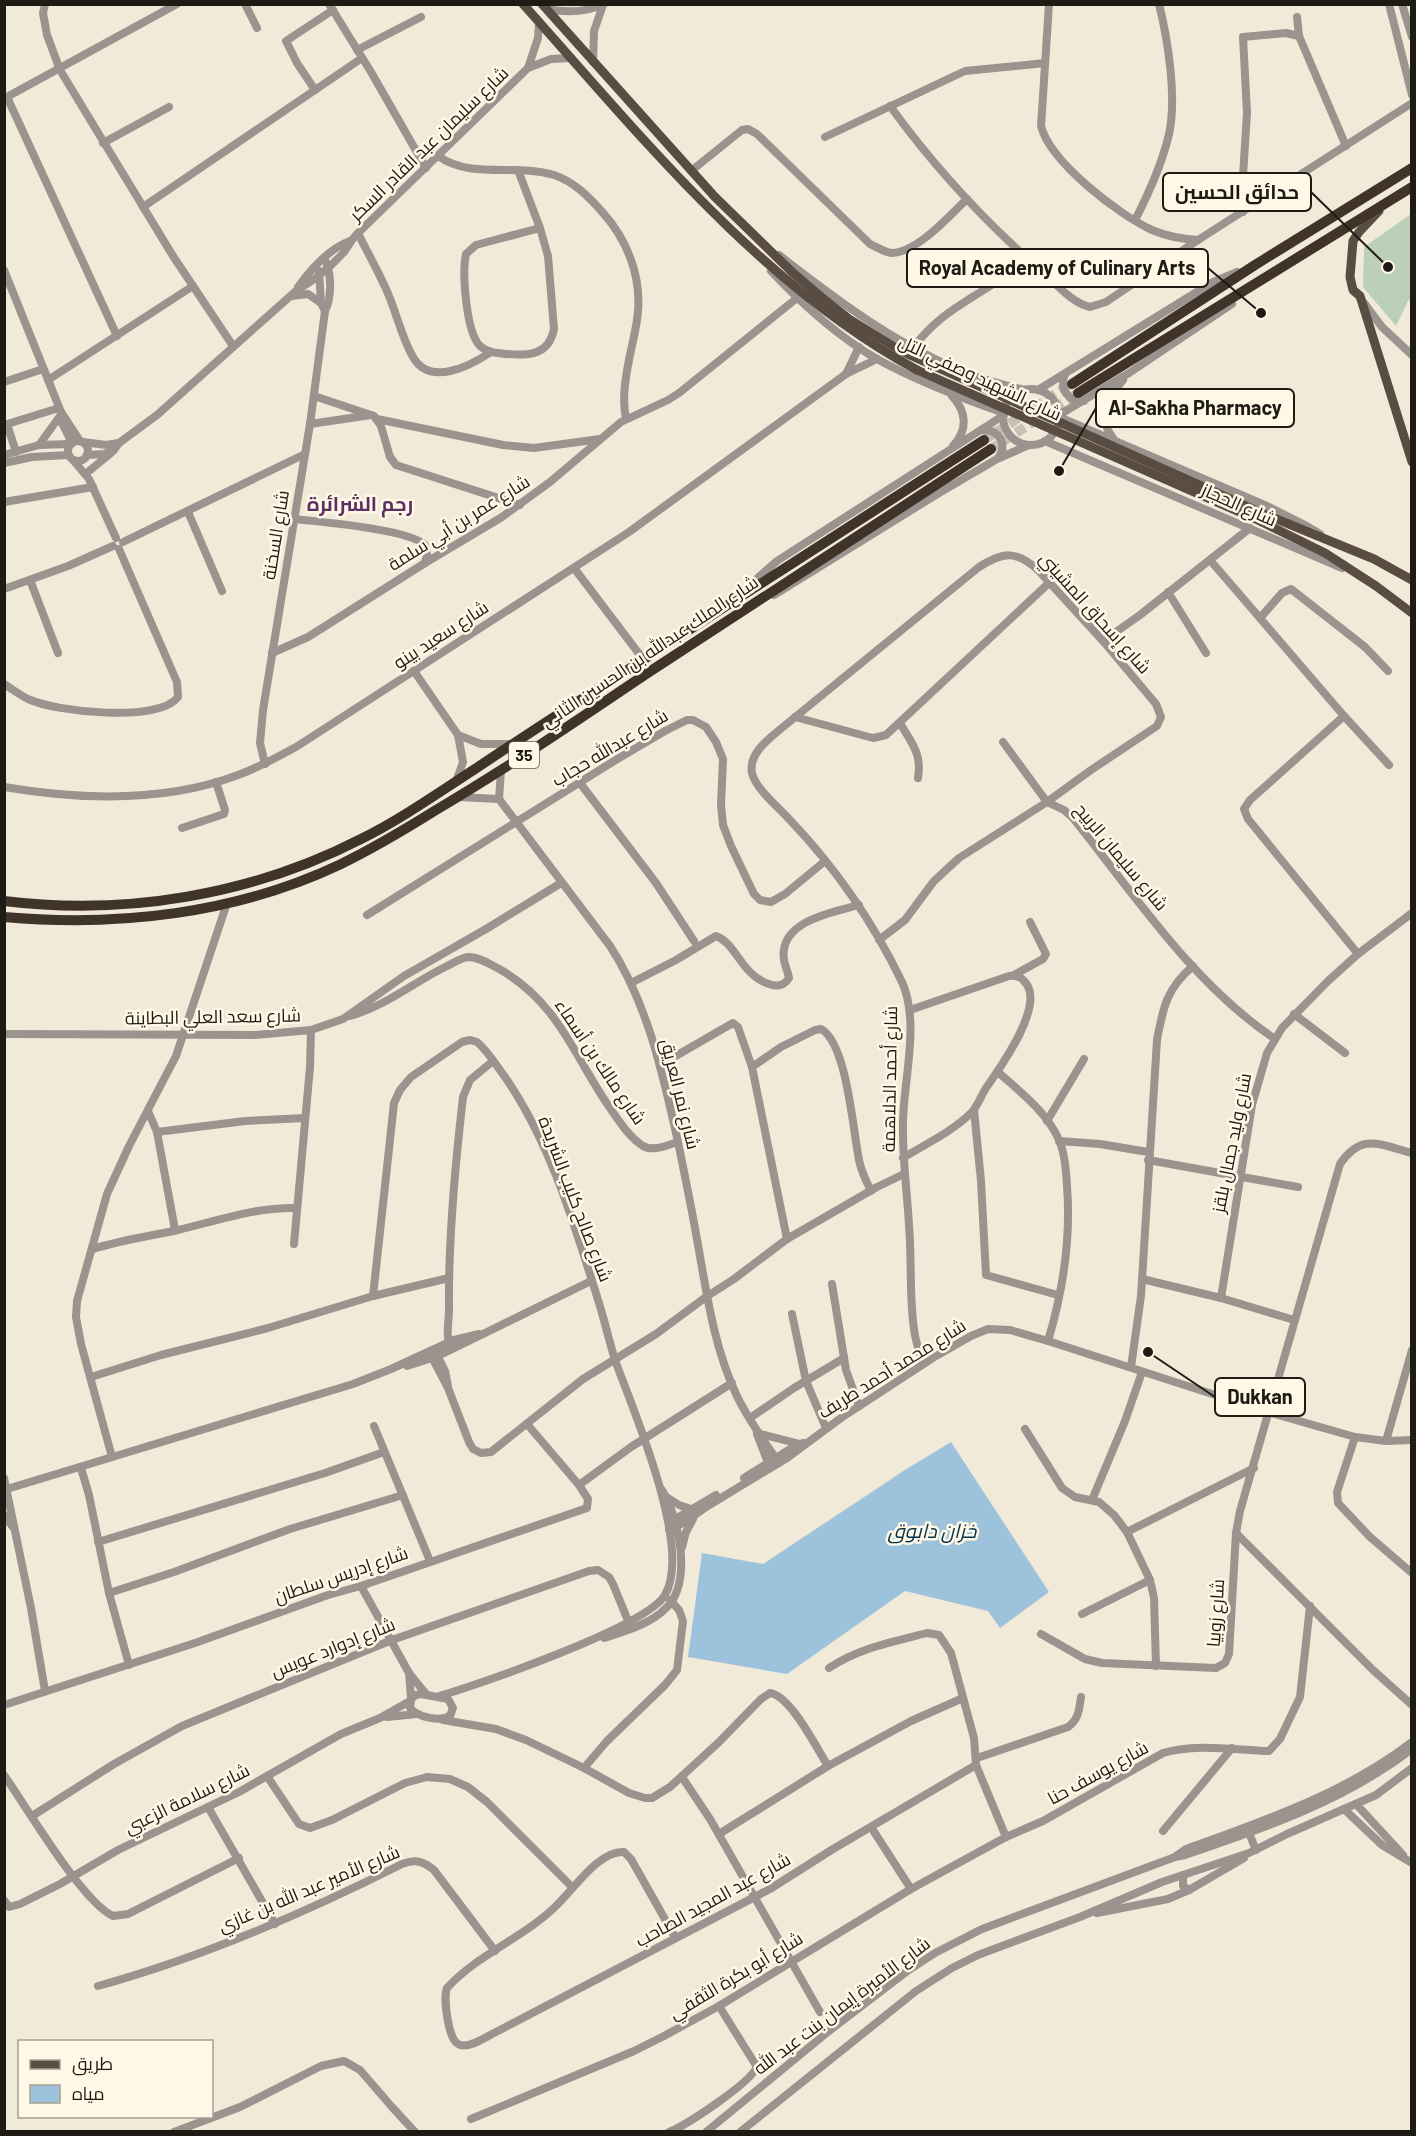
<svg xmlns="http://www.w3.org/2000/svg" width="1416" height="2136" font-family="Barlow,Cairo,sans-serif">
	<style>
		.green { fill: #bccfb9 }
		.water { fill: #9dc2dc }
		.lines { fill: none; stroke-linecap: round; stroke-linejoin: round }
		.highway-tunnel { stroke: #c8c1b2; stroke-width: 10; stroke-dasharray: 10 5; stroke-linecap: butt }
		.minor { stroke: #9a938e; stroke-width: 8 }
		.major { stroke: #584c43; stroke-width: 9 }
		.highway { stroke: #40342a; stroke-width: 10 }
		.major-bridge { stroke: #584c43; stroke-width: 9 }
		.labels { text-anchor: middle; stroke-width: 5; stroke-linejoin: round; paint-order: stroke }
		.shield { fill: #fff8e6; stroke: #625d54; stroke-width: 1.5 }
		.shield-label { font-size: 16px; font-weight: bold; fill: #1e1b15 }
		.street-label { font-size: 18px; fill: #1e1b15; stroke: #fff8e6 }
		.neighbourhood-label { font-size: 20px; font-weight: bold; fill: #5d2f63; stroke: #fff8e6 }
		.water-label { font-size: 20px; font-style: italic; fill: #02344e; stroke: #fff8e6 }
		.leader { fill: none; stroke: #1e1b15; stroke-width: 2 }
		.callout-dot { fill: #1e1b15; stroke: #fff8e6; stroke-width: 2 }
		.callout { fill: #fff8e6; stroke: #1e1b15; stroke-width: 2 }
		.callout-label { font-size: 20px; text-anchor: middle; font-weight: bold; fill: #1e1b15 }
	</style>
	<rect width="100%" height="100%" fill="#f2ead9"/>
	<polygon class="green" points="1411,214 1411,299 1408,301 1396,326 1363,287 1364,247"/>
	<polygon class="water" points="951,1442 1049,1592 1000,1628 988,1611 905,1591 787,1674 688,1657 702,1553 763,1564 905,1470"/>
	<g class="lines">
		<g class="highway-tunnel">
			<polyline points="984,440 1071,384"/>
			<polyline points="991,449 1078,393"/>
		</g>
		<g class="minor">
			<polyline points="45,4 43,13 47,35 60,70 173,256 233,346"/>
			<polyline points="245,4 257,28"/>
			<polyline points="329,4 371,72 426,168"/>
			<path d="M1049,4L1041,126C1050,162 1119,215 1152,230C1166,236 1182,239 1198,240"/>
			<polyline points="1389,4 1412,95"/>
			<polyline points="1402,4 1412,37"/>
			<path d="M547,9C567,13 585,13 604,4"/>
			<polyline points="1297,17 1299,36 1346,146"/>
			<polyline points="357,50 421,17"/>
			<polyline points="593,62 594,31 603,5"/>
			<polyline points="528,68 538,38 539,23"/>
			<polyline points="315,90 297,63 286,41 333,10"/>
			<polyline points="7,97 117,336"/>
			<polyline points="5,98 177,4"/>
			<path d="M890,106C935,168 988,225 1046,275C1059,287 1073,303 1090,307L1106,302L1198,240L1412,103"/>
			<polyline points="825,137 965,71 1045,63"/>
			<polyline points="103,143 169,107"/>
			<path d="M438,156C472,180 516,163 554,175C575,182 590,198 604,214C627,240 641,276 638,311C637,327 632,344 629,360C625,381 622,399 626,419"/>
			<path d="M518,170L540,228L548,256L554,329C549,355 529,356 507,354C497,353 488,353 480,346C466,332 462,273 466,254L476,245L540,228"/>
			<path d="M691,171L742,130L748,129L757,134L870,244C877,247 885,253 892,253C918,252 949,216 967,199"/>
			<polyline points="143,207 362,58"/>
			<polyline points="1243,212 1243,176 1247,113 1243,37 1286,33 1299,36"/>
			<path d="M1135,220C1149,193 1162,164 1169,134C1177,98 1168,40 1159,4"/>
			<path d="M358,233C368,254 380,274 389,296C397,315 402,338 413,357C430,387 470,366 491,352"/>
			<path d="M779,255C839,302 901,348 972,375C990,382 1008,386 1025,390"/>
			<polyline points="4,270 61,412 61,421 72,443"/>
			<polyline points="319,271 321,303 325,311"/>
			<path d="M771,271C802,304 837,336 877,359C917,381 961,398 1004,413"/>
			<path d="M298,287C311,269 328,249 350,241"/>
			<polyline points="292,296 308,294 321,303"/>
			<polyline points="1364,303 1382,327 1412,355"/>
			<path d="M913,348C937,316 961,305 993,284C1004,276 1015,266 1026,258"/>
			<polyline points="846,374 859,347"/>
			<path d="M1065,374C1059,389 1068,402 1084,401"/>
			<polyline points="48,380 193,286"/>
			<polyline points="4,382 43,369"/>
			<circle cx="1031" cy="417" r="28"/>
			<polyline points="1038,390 1213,282 1237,272"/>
			<polyline points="314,396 374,416 381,426 390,457 396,465 520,505"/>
			<path d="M952,396C967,412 968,430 953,446"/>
			<polyline points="61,412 80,441"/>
			<polyline points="1059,415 1129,373 1232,304"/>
			<polyline points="1059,417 1267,506 1305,525 1320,534"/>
			<polyline points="377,419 503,445 534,448 600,439"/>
			<polyline points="7,424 16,452"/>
			<polyline points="310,424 371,415"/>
			<polyline points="4,425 59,408"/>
			<path d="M983,430C1000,430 1008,445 998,458"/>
			<path d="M1113,438C1096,417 1109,397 1123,380"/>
			<circle cx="78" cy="451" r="10"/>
			<polyline points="1045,441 1342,568"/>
			<polyline points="83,442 106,445 119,443"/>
			<polyline points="39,445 60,416"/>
			<polyline points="4,455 39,445 71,444"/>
			<path d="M87,455L104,454L113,451L119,443L157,415L296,291C313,281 331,267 344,252C349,245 352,239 358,233L528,68L551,59L571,58"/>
			<polyline points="73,460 89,479 116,538"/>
			<polyline points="4,463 32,457 68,455"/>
			<polyline points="89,471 111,453"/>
			<polyline points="4,502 93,487"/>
			<polyline points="188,512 222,591"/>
			<path d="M294,519C320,522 409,529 425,545L427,555L425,563"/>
			<polyline points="123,542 305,454"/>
			<polyline points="1210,560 1344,716 1389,765"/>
			<polyline points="574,568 643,659"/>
			<polyline points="30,580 58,653"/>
			<polyline points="4,589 68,566 113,546"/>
			<polyline points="744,590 777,561 1004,415"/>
			<polyline points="1168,592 1206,653"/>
			<polyline points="774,595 939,493 997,459 1029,445"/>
			<polyline points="1260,618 1282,593 1291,589 1365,647 1388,671"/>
			<polyline points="1103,641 1140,615 1250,528"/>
			<polyline points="272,653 308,637 425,563 502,517 550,482 621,422 668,400 679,393 797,298"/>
			<polyline points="414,671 458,735 463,762 457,779"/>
			<path d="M4,684C12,689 20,695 28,699C56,712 159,723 178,697L177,682L119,549"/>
			<polyline points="1344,716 1250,800 1244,809 1248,819 1358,954"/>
			<polyline points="795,717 873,738 886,735 1050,582"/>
			<path d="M900,723C912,744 922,753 918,778"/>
			<polyline points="458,735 481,744 512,744"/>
			<path d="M1003,742L1047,802L1064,810L1073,818C1134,894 1193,984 1275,1039"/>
			<path d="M265,764L260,743L263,710L310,424L325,311C332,297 332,272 324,258"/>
			<path d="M501,770L499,799L610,946C648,1004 663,1075 678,1142C685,1176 692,1210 698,1245C707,1295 714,1347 736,1394C747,1418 764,1441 779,1463"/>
			<polyline points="580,783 656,883 694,941"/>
			<path d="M4,787C81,800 164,803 238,775C258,768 277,757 296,747L629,532L846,374L877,359"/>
			<polyline points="458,797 499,799"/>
			<polyline points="182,828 224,814 225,810 216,782"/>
			<polyline points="367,915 614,761 665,731 687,720 693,720 706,727 716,742 723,759 721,805 723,825 731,846 754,894 760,900 771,902 785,894 825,861"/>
			<path d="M879,940L905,920L934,881L959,858L1047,802L1091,770L1157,726L1161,717L1156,704L1103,641L1038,570C1016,550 1003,552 979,567L783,727C770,738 748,753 752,773C755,788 779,808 789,819C835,867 873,922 902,982C920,1022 904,1078 903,1121C902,1156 907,1190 909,1225C912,1260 909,1295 914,1329C915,1341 920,1353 923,1364"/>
			<polyline points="1014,975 1043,959 1046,954 1030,922"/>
			<path d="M631,983L676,960L716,936C736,943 741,975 769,984C777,987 784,986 789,978C788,972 785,966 784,960C778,921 833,912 859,905"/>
			<polyline points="1294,1014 1345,1053"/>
			<path d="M350,1016C386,1006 414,982 447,966C454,963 460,958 468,957C480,957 491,965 501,970C559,1004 574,1056 610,1108C619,1121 629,1137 643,1146C653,1152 667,1145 678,1142"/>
			<polyline points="4,1034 255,1035 311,1030 343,1019 404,976 486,929 561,883"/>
			<polyline points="660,1065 733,1023 738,1027 752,1067"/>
			<path d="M998,1072C1020,1092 1047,1112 1059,1140C1065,1154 1066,1171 1067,1186C1071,1238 1063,1291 1048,1341"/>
			<polyline points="974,1110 981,1181 986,1275 1058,1295"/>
			<polyline points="148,1111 157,1132 175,1230"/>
			<polyline points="1047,1121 1084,1059"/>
			<polyline points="157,1132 245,1121 305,1118"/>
			<polyline points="1059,1141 1100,1144 1148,1152"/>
			<path d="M903,1158C927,1143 952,1132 972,1112C978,1105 981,1096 986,1088C1000,1068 1046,1005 1025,982C1021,977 1016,975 1009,976L910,1010"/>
			<polyline points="1148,1160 1298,1187"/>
			<path d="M787,1239L752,1067L781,1047L815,1030L821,1029C847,1043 853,1131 859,1160C861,1171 866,1181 871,1191"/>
			<polyline points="294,1244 310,1067 311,1030"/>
			<path d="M93,1249C121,1240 150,1236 178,1230C216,1221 256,1207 296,1208"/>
			<polyline points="1142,1279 1221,1298 1294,1320"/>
			<polyline points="832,1284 846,1370 859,1406"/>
			<path d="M373,1296L394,1103L400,1090L411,1077L462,1042L470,1040L477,1042C488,1051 496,1065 505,1077C551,1143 575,1227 599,1303C605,1322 609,1341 615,1360C633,1410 693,1547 665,1595C646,1627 480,1684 439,1696"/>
			<polyline points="1221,1298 1252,1105 1267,1053 1282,1028 1328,981 1358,954 1412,913"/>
			<polyline points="792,1314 806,1381 826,1428"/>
			<path d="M451,1349C445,1335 449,1323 449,1309C448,1238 455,1166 463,1097L470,1080L493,1061"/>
			<polyline points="429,1352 448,1388 469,1442 473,1449 481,1453 491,1452 583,1379 656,1334 706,1297 734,1279 787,1239 877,1187 904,1174"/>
			<polyline points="436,1353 445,1371 448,1386"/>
			<polyline points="407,1366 438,1356 591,1281"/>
			<path d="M1131,1367L1141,1296L1157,1040C1163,1007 1167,988 1193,966"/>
			<polyline points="91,1377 161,1355 268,1328 373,1296 449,1278"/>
			<polyline points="750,1418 794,1388 844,1358"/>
			<polyline points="374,1426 430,1561"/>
			<polyline points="1025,1429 1062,1488 1075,1497 1099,1502 1114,1515 1127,1532 1150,1580 1154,1598 1156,1666"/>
			<polyline points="757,1434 770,1468"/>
			<polyline points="761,1434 800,1444"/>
			<polyline points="1355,1437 1337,1492 1338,1503 1370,1537 1412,1573"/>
			<polyline points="1386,1441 1412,1350"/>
			<polyline points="112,1457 81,1344 76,1317 77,1301 107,1194 129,1146 176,1056 227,903"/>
			<polyline points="81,1468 89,1495 109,1593 129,1665"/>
			<polyline points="4,1478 31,1608 45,1691"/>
			<polyline points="744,1478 795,1446 803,1443"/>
			<polyline points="579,1485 631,1447 732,1383"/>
			<polyline points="7,1489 353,1384 391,1369 454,1340 479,1334"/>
			<polyline points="668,1498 679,1505 691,1509"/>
			<polyline points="1092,1500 1125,1421 1142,1372"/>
			<polyline points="4,1515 12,1526"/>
			<polyline points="672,1521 716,1495"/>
			<polyline points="669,1530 685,1522 706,1507 787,1458 841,1418 936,1356 971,1336 988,1329 1010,1330 1048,1341 1268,1412 1355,1437 1386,1441 1412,1440"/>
			<polyline points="1127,1532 1254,1468"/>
			<polyline points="1236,1533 1373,1670 1412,1705"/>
			<polyline points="98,1542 325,1473 384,1452"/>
			<polyline points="682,1547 686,1532 693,1519"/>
			<polyline points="361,1586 409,1673 426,1694"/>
			<polyline points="109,1593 174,1572 290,1529 403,1495"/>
			<polyline points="1082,1614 1150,1580"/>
			<path d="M1041,1634L1085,1659L1102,1663L1216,1668L1225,1663L1229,1654L1236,1533L1240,1511L1340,1164C1362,1132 1380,1145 1412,1153"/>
			<path d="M604,1638C625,1631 651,1624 666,1608C693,1582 679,1518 662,1490"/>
			<path d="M829,1668C859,1648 892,1642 927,1633L939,1635L951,1653L974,1738L976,1765L1006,1837"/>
			<polyline points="409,1673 411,1698"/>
			<path d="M421,1694L448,1699L453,1708L450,1716C440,1722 417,1717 410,1708L411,1699L416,1695Z"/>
			<polyline points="4,1705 195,1643 328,1595 361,1586 587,1508 588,1499 579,1485 527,1424"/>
			<polyline points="387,1717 417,1714"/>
			<path d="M443,1720L496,1729L526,1740L584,1768L629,1793L645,1798H652L670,1787L718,1743L761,1699L770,1693C791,1696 817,1749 828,1766"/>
			<path d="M977,1758L1068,1727C1079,1719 1079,1710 1081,1697"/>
			<polyline points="584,1768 607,1741 665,1685 677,1670 683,1621 679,1610 670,1600"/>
			<path d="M4,1775C26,1806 82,1902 113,1916L128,1914L239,1858"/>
			<polyline points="267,1776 299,1824 310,1828 332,1820 405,1783 427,1777 450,1779 468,1787 487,1802 572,1887"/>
			<polyline points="682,1777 710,1819 820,2012"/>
			<polyline points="1356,1804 1403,1855"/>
			<polyline points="208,1807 275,1924"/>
			<polyline points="1344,1809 1382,1845 1412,1863"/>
			<polyline points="32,1816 114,1764 182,1726 392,1640 589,1571 598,1570 609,1577 613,1584 631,1628"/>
			<polyline points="871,1827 911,1889"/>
			<polyline points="1163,1831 1232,1748"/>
			<polyline points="1249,1833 1256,1850"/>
			<polyline points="719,1834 828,1766 911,1721 963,1698"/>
			<path d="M1176,1856L1186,1849C1266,1820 1344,1794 1412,1742"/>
			<polyline points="1183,1875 1183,1886 1189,1890"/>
			<polyline points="4,1900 9,1907 20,1904 60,1884 118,1850 239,1792 341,1734 380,1718 410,1701"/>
			<polyline points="1097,1913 1168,1899 1189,1890 1244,1858"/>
			<path d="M675,1937L631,1859L624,1852C599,1850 573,1890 557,1905C525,1937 478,1954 447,1988C443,1997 448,2039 458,2044C467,2050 486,2037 494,2033L770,1889L833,1849L976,1765"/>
			<path d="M98,1986C203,1957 305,1913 402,1864C416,1859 423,1861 434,1870L495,1951"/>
			<path d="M471,2119L634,2051L664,2036L719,2006L911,1889L1006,1837L1043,1821L1163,1753C1197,1743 1234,1750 1269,1751L1280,1739L1300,1697L1310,1606"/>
			<polyline points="174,2132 240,2107 321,2066 344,2061 360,2070 392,2107 415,2132"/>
			<path d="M669,2132C687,2125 750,2083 757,2067L719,2006"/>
			<path d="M706,2132L829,2031L906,1972L935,1953L982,1929L1175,1857L1185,1855C1265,1828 1344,1801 1412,1749"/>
			<polyline points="740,2132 916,1991 952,1968 978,1955 1080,1917 1162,1882 1249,1853 1287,1834 1376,1795 1412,1768"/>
		</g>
		<g class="major">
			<path d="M523,4C641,136 760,285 917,370"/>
			<polyline points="542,4 715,197 793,273 820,296"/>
			<polyline points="1379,211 1359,232 1353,241 1350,277 1353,290 1360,296 1412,462"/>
			<polyline points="1264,514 1374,559 1412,580"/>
			<polyline points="1260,521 1325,553 1376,586 1412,613"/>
		</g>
		<g class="highway">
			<polyline points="1072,384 1255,265 1412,168"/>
			<polyline points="1078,393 1412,187"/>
			<path d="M4,901C126,916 252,895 361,839C401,819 438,793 475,769C526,735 577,702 629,669C747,592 866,516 984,440"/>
			<path d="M4,917C118,927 235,914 339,865C372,849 404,830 436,810C507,768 575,722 643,676C759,600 875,525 991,449"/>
		</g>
		<g class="major-bridge">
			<polyline points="820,296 849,319 903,352 1264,514"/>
			<polyline points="917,370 1260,521"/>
		</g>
	</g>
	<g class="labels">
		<rect class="shield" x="509" y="742" width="30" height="26" rx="4.5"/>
		<g class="shield-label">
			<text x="524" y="761">35</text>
		</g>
		<g class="street-label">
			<text transform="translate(429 144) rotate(-44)" y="6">شارع سليمان عبد القادر السكر</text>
			<text transform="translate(980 378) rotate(25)" y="6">شارع الشهيد وصفي التل</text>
			<text transform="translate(1239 505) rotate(24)" y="6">شارع الحجاز</text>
			<text transform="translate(459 523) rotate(-32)" y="6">شارع عمر بن أبي سلمة</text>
			<text transform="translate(276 535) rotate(-81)" y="6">شارع السخنة</text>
			<text transform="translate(1095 613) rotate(48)" y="6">شارع إسحاق المشيني</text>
			<text transform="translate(441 635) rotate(-33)" y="6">شارع سعيد بينو</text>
			<text transform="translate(650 652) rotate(-34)" y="6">شارع الملك عبدالله بن الحسين الثاني</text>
			<text transform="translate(610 748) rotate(-31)" y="6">شارع عبدالله حجاب</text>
			<text transform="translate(1121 857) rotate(50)" y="6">شارع سليمان الربيح</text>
			<text transform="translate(213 1017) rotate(-1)" y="6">شارع سعد العلي البطاينة</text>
			<text transform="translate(600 1062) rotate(56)" y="6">شارع مالك بن أسماء</text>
			<text transform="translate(890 1079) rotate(-89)" y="6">شارع أحمد الدلاهمة</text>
			<text transform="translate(680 1094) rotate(76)" y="6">شارع نمر العريق</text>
			<text transform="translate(1232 1143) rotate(-79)" y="6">شارع وليد جمال بلقز</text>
			<text transform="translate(575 1199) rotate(69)" y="6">شارع صالح كليب الشريدة</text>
			<text transform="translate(892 1369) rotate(-32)" y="6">شارع محمد أحمد طريف</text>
			<text transform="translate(341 1575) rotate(-19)" y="6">شارع إدريس سلطان</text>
			<text transform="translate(1216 1613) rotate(-86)" y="6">شارع زوبيا</text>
			<text transform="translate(333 1648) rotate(-22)" y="6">شارع إدوارد عويس</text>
			<text transform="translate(1098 1773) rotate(-29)" y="6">شارع يوسف حنا</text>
			<text transform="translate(187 1799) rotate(-26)" y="6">شارع سلامة الزعبي</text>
			<text transform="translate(309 1889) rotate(-23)" y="6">شارع الأمير عبد الله بن غازي</text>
			<text transform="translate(713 1900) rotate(-29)" y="6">شارع عبد المجيد الصاحب</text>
			<text transform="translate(736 1976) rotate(-31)" y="6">شارع أبو بكرة الثقفي</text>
			<text transform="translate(842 2006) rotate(-37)" y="6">شارع الأميرة إيمان بنت عبد الله</text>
		</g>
		<g class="neighbourhood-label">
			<text x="360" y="511">رجم الشرائرة</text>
		</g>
		<g class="water-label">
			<text x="932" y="1538">خزان دابوق</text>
		</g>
	</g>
	<path class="leader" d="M1388 267L1311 192M1261 313L1208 268M1059 471L1096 408M1148 1352L1215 1397"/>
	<g class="callout-dot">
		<circle cx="1388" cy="267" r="6"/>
		<circle cx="1261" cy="313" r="6"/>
		<circle cx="1059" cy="471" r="6"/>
		<circle cx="1148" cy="1352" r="6"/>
	</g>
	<g class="callout">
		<rect x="1163" y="173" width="148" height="38" rx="6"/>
		<rect x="907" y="249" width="301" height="38" rx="6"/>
		<rect x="1096" y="389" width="198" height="38" rx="6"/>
		<rect x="1215" y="1378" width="90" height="38" rx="6"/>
	</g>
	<g class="callout-label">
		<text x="1237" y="199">حدائق الحسين</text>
		<text x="1057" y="275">Royal Academy of Culinary Arts</text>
		<text x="1195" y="415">Al-Sakha Pharmacy</text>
		<text x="1260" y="1404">Dukkan</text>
	</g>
	<rect width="1416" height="2136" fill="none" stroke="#1e1b15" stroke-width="12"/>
	<rect x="18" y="2040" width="195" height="78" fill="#fff8e6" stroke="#a5a092" stroke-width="1.5"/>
	<rect x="30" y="2060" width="30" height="9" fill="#584c43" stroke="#a5a092" stroke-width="1.5"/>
	<text x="72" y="2070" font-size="18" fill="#1e1b15">طريق</text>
	<rect x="30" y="2085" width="30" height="18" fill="#9dc2dc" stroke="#a5a092" stroke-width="1.5"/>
	<text x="72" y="2100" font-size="18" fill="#1e1b15">مياه</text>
</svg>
